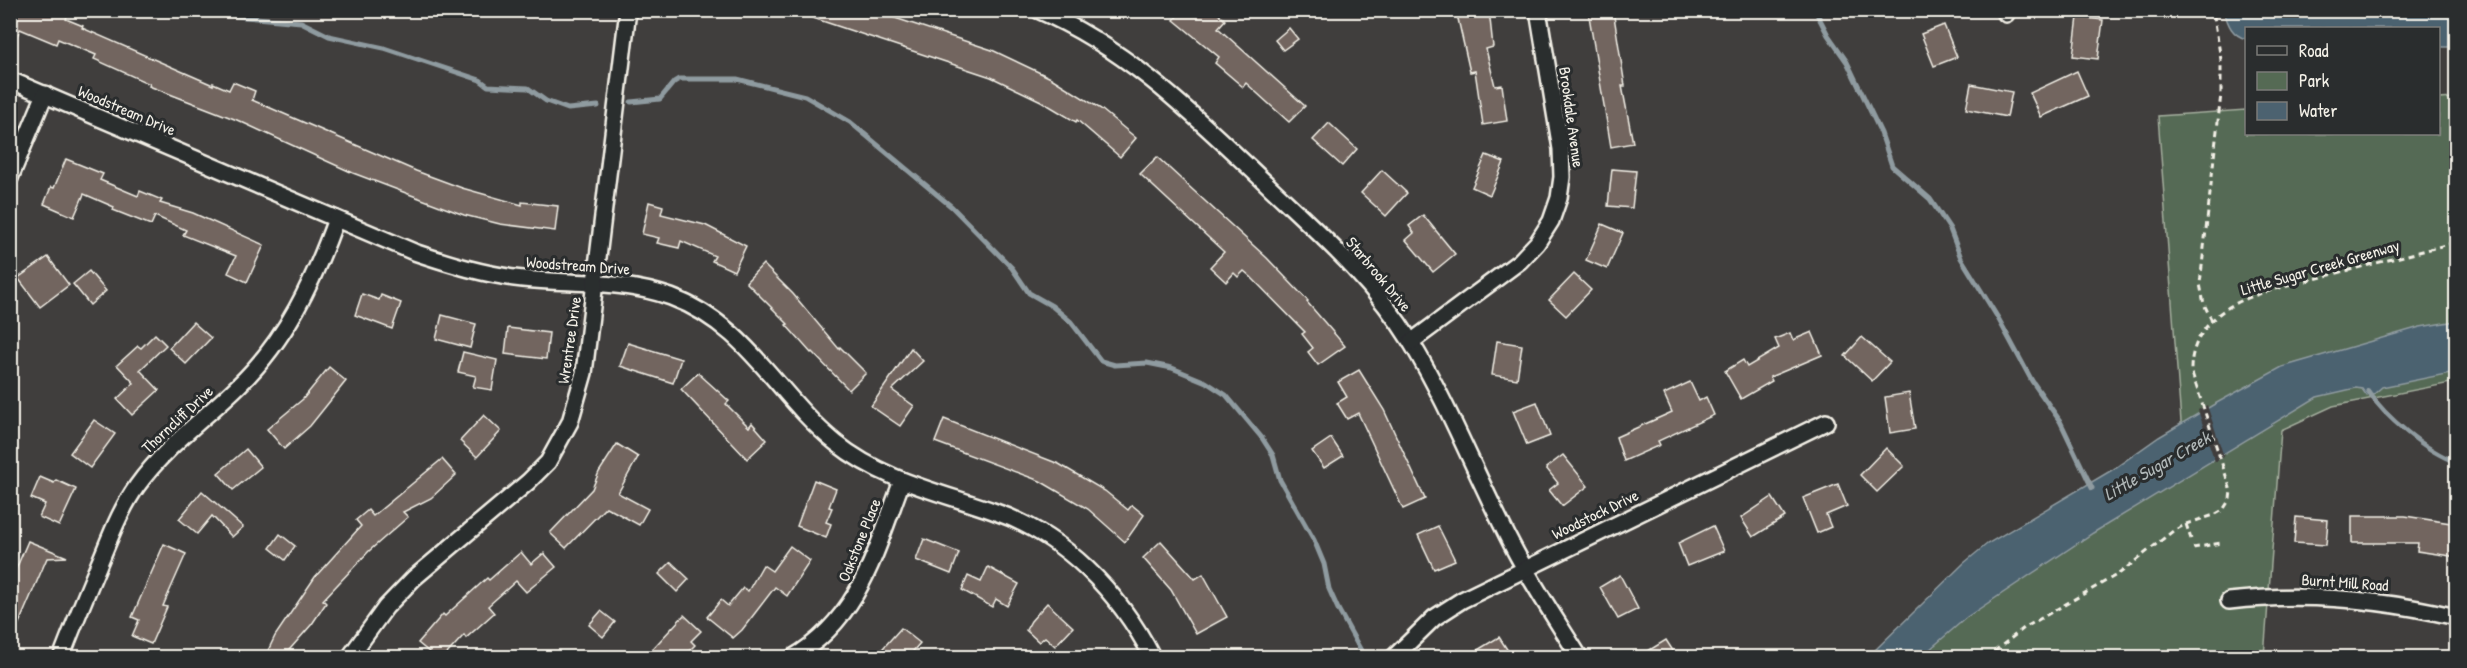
<svg xmlns="http://www.w3.org/2000/svg" width="2467" height="668" font-family="'Patrick Hand',sans-serif">
	<style>
		.green { fill: #556a54; stroke: #a4ae9e; stroke-width: 1.5 }
		.water { fill: #4c6270; stroke: #8f9ba0; stroke-width: 1.5 }
		.pier { fill: #403e3d }
		.lines { fill: none; stroke-linecap: round; stroke-linejoin: round }
		.stream { stroke: #8f9ba0; stroke-width: 5 }
		.building { fill: #72655f; stroke: #f4f1e8; stroke-width: 1.5 }
		.minor-casing { stroke: #f4f1e8; stroke-width: 20 }
		.path { stroke: #f4f1e8; stroke-width: 3; stroke-dasharray: 6 4.5; stroke-linecap: butt }
		.minor { stroke: #2a2d2e; stroke-width: 15 }
		.labels { text-anchor: middle; stroke-width: 6; stroke-linejoin: round; paint-order: stroke }
		.street-label { font-size: 16px; fill: #f4f1e8; stroke: #2a2d2e }
		.water-label { font-size: 18px; font-style: italic; fill: #b1b8b8; stroke: #2a2d2e }
	</style>
	<rect width="100%" height="100%" fill="#403e3d"/>
	<filter id="ink" filterUnits="userSpaceOnUse"><feTurbulence type="fractalNoise" baseFrequency=".0167" numOctaves="2"/><feDisplacementMap in="SourceGraphic" scale="12" xChannelSelector="R" yChannelSelector="G"/><feConvolveMatrix kernelMatrix="1 2 1 2 8 2 1 2 1" color-interpolation-filters="sRGB"/></filter>
	<g filter="url(#ink)">
		<polygon class="green" points="2456,98 2456,382 2333,406 2281,430 2264,657 1880,658 2182,435 2158,116 2246,110 2246,134 2438,134 2439,99"/>
		<g class="water">
			<path d="M2224,11H2456V47H2439L2438,28H2246V39C2232,35 2228,25 2224,11Z"/>
			<polygon points="2456,321 2456,372 2382,387 2374,394 2367,396 2362,389 2356,388 2317,397 2093,533 1967,617 1921,657 1867,658 1964,563 1987,544 2112,470 2159,437 2213,405 2282,367 2420,327"/>
		</g>
		<polygon class="pier" points="2207,405 2224,457 2215,462 2198,410"/>
		<g class="lines">
			<g class="stream">
				<polyline points="197,10 245,17 301,22 329,36 384,48 480,80 488,86 528,88 546,101 568,109 598,106"/>
				<polyline points="1815,10 1828,35 1847,62 1881,133 1892,166 1930,199 1950,229 1961,258 1998,318 2032,381 2060,421 2092,488"/>
				<polyline points="631,102 660,99 674,82 679,79 737,79 805,96 850,122 952,207 1012,268 1029,293 1052,306 1071,322 1101,361 1115,365 1147,363 1172,368 1206,382 1226,395 1262,438 1273,455 1280,480 1314,540 1324,564 1329,589 1338,609 1365,658"/>
				<path d="M2368,391C2385,417 2426,451 2456,462"/>
			</g>
		</g>
		<g class="building">
			<polygon points="10,10 69,10 66,19 83,26 82,28 213,85 213,83 229,90 233,82 255,91 252,100 416,171 462,188 522,205 522,202 558,206 555,231 500,224 464,215 353,173 237,120 149,86 150,84 94,59 96,55 58,39 56,44 20,29 10,52"/>
			<polygon points="799,10 871,10 992,50 1051,78 1101,109 1136,138 1120,157 1077,120 1076,122 1041,101 991,77 798,13"/>
			<polygon points="1182,10 1214,10 1225,20 1218,28 1305,106 1289,122 1246,83 1243,87 1215,63 1219,57 1174,20"/>
			<polygon points="1456,10 1489,10 1493,47 1486,49 1495,86 1502,85 1507,121 1483,125 1475,71 1470,72"/>
			<polygon points="1588,10 1613,10 1625,86 1622,86 1633,143 1611,147"/>
			<polygon points="2078,17 2103,20 2098,59 2073,56"/>
			<polygon points="1944,25 1957,57 1934,66 1921,34"/>
			<polygon points="1289,28 1298,39 1283,50 1275,40"/>
			<polygon points="2077,71 2088,96 2041,117 2030,93"/>
			<polygon points="1971,84 2012,92 2007,117 1966,109"/>
			<polygon points="1329,123 1357,149 1342,166 1313,140"/>
			<polygon points="1486,155 1504,162 1490,195 1472,187"/>
			<polygon points="1157,157 1267,258 1308,301 1307,302 1345,346 1318,365 1308,352 1313,348 1302,334 1305,332 1251,277 1244,271 1238,277 1234,273 1226,282 1210,267 1224,252 1140,174"/>
			<polygon points="66,159 103,174 100,180 138,196 140,191 162,200 160,203 193,213 264,245 247,282 228,273 236,256 183,235 186,230 155,216 151,225 113,210 114,207 84,194 74,217 44,204 51,187 54,188"/>
			<polygon points="1612,169 1636,171 1632,208 1608,206"/>
			<polygon points="1382,170 1407,193 1386,216 1361,193"/>
			<polygon points="649,202 663,206 661,214 705,225 746,246 734,271 712,261 715,256 681,241 679,248 657,243 659,238 642,234"/>
			<polygon points="1423,215 1455,254 1433,272 1406,240 1414,233 1409,226"/>
			<polygon points="1602,224 1623,233 1607,269 1586,260"/>
			<polygon points="48,257 69,285 40,307 18,278"/>
			<polygon points="763,264 793,294 839,349 840,347 866,373 849,390 812,352 811,353 786,325 788,324 746,282"/>
			<polygon points="89,271 106,291 90,305 73,284"/>
			<polygon points="1574,274 1591,290 1566,316 1549,300"/>
			<polygon points="362,294 379,300 381,295 401,303 392,329 355,315"/>
			<polygon points="442,315 476,324 470,348 436,339"/>
			<polygon points="193,322 211,338 186,364 169,348"/>
			<polygon points="508,328 549,333 546,359 505,354"/>
			<polygon points="1812,332 1822,355 1770,377 1772,381 1741,399 1725,371 1743,360 1747,367 1779,348 1775,339 1790,333 1793,340"/>
			<polygon points="155,334 166,345 140,370 159,390 132,415 117,399 134,383 117,365 138,346 141,348"/>
			<polygon points="1862,337 1890,362 1872,381 1845,356"/>
			<polygon points="1497,341 1522,345 1517,379 1492,375"/>
			<polygon points="628,343 681,359 673,383 620,366"/>
			<polygon points="911,348 923,361 892,390 914,406 900,426 871,406"/>
			<polygon points="463,352 497,360 492,390 473,387 476,376 458,372"/>
			<polygon points="329,367 346,381 310,426 284,449 267,429 303,399"/>
			<polygon points="1359,370 1384,410 1425,499 1403,509 1358,413 1347,419 1337,403 1347,397 1338,382"/>
			<polygon points="698,373 729,401 726,404 749,427 752,423 767,440 747,459 681,389"/>
			<polygon points="1690,382 1699,401 1706,397 1714,415 1658,441 1660,445 1624,461 1616,437 1672,412 1664,394"/>
			<polygon points="1909,393 1915,429 1890,433 1885,397"/>
			<polygon points="1537,402 1550,436 1527,445 1513,411"/>
			<polygon points="484,415 501,431 477,457 460,441"/>
			<polygon points="944,419 1059,464 1105,491 1128,510 1132,505 1144,515 1125,542 1088,509 1040,481 935,442"/>
			<polygon points="94,420 115,434 90,468 70,453"/>
			<polygon points="1331,438 1343,456 1324,468 1312,451"/>
			<polygon points="617,444 638,457 618,493 648,509 639,525 606,507 566,548 550,533 592,489 599,472"/>
			<polygon points="1886,448 1904,466 1877,492 1860,475"/>
			<polygon points="246,449 261,467 233,490 218,473"/>
			<polygon points="1563,455 1588,486 1562,506 1549,490 1558,483 1546,468"/>
			<polygon points="442,459 456,475 431,498 403,512 408,517 369,551 323,600 326,603 312,624 283,657 265,657 275,636 315,577 361,526 356,520 368,510 373,516"/>
			<polygon points="40,477 54,483 56,480 76,489 59,526 39,517 45,504 31,498"/>
			<polygon points="814,480 836,489 829,507 832,508 826,522 831,524 826,538 797,526"/>
			<polygon points="1838,484 1847,506 1826,515 1831,527 1817,533 1803,498"/>
			<polygon points="202,491 243,527 232,537 212,516 197,534 179,519"/>
			<polygon points="1772,497 1785,517 1753,537 1741,518"/>
			<polygon points="2352,516 2405,516 2457,524 2457,557 2417,551 2418,543 2352,543"/>
			<polygon points="2296,517 2328,520 2326,545 2294,543"/>
			<polygon points="1438,526 1455,560 1434,569 1418,535"/>
			<polygon points="1713,526 1724,551 1687,566 1678,543"/>
			<polygon points="280,534 295,546 285,560 270,548"/>
			<polygon points="924,539 959,553 951,574 916,560"/>
			<polygon points="28,541 67,557 47,558 11,642 10,583"/>
			<polygon points="1161,541 1195,579 1203,574 1227,617 1196,634 1171,590 1143,558"/>
			<polygon points="164,544 186,554 163,606 167,607 151,644 132,636 139,620 132,617"/>
			<polygon points="790,546 810,561 787,596 775,587 742,630 733,638 707,617 721,600 728,606 743,588 748,591 763,565 772,571"/>
			<polygon points="521,552 531,564 544,553 556,567 526,592 516,581 488,606 494,613 466,638 464,635 444,657 435,657 418,643 443,614 445,616 487,578 489,580"/>
			<polygon points="671,562 689,579 677,592 659,574"/>
			<polygon points="988,567 1019,584 1007,606 996,599 992,607 962,590 968,576 981,582"/>
			<polygon points="1620,575 1638,609 1618,619 1600,587"/>
			<polygon points="1047,603 1073,627 1055,646 1045,637 1039,642 1026,630 1031,621"/>
			<polygon points="601,611 615,622 603,637 589,625"/>
			<polygon points="684,615 701,631 691,641 695,645 683,657 645,657"/>
			<polygon points="901,628 920,643 908,657 875,657"/>
			<polygon points="1499,637 1512,657 1466,657"/>
			<polygon points="1666,640 1677,657 1638,657"/>
		</g>
		<g class="lines">
			<defs>
				<g id="minor">
					<path d="M1038,10C1131,50 1199,120 1271,188C1322,236 1374,282 1411,342C1450,407 1477,478 1512,545C1532,584 1557,621 1580,658"/>
					<polyline points="2006,10 2006,14"/>
					<path d="M10,80L414,252C450,264 485,275 523,279C573,284 624,280 671,297C749,326 776,395 836,443C882,480 939,492 993,511C1065,535 1119,592 1153,658"/>
					<polyline points="10,178 45,94"/>
					<polyline points="1411,342 1520,261 1537,243 1551,221 1559,198 1562,177 1561,149 1538,10"/>
					<path d="M2229,601C2307,592 2380,599 2456,617"/>
					<path d="M61,658C73,626 86,595 99,564C110,538 120,510 137,486C165,447 203,420 237,387C286,341 314,280 336,219"/>
					<polyline points="349,658 386,607 414,578 528,482 548,462 570,422 584,373 628,10"/>
					<path d="M792,658C861,618 876,549 902,481"/>
					<polyline points="1393,658 1434,618 1462,600 1826,422"/>
				</g>
			</defs>
			<use href="#minor" class="minor-casing"/>
			<g class="path">
				<polyline points="2212,321 2204,304 2200,284 2221,94 2221,60 2213,10"/>
				<polyline points="2186,524 2191,539"/>
				<polyline points="2193,548 2221,543"/>
				<path d="M1986,658L2024,628L2120,573L2173,531L2186,524L2214,515L2223,510L2230,499L2231,491L2191,370C2191,348 2201,329 2219,314C2244,294 2283,288 2314,279C2361,267 2409,255 2456,242"/>
			</g>
			<use href="#minor" class="minor"/>
		</g>
	</g>
	<g class="labels">
		<g class="street-label">
			<text transform="translate(127 110) rotate(23)" y="6">Woodstream Drive</text>
			<text transform="translate(1572 117) rotate(82)" y="6">Brookdale Avenue</text>
			<text transform="translate(578 265) rotate(4)" y="6">Woodstream Drive</text>
			<text transform="translate(2320 267) rotate(-16)" y="6">Little Sugar Creek Greenway</text>
			<text transform="translate(1379 274) rotate(50)" y="6">Starbrook Drive</text>
			<text transform="translate(569 340) rotate(-82)" y="6">Wrentree Drive</text>
			<text transform="translate(177 419) rotate(-43)" y="6">Thorncliff Drive</text>
			<text transform="translate(1595 514) rotate(-26)" y="6">Woodstock Drive</text>
			<text transform="translate(859 540) rotate(-68)" y="6">Oakstone Place</text>
			<text transform="translate(2345 582) rotate(4)" y="6">Burnt Mill Road</text>
		</g>
		<g class="water-label">
			<text transform="translate(2157 466) rotate(-30)" y="6">Little Sugar Creek</text>
		</g>
	</g>
	<rect width="2467" height="668" fill="none" stroke="#2a2d2e" stroke-width="36"/>
	<rect x="18" y="18" width="2431" height="632" fill="none" stroke="#f4f1e8" stroke-width="2" filter="url(#ink)"/>
	<rect x="2245" y="27" width="195" height="108" fill="#2a2d2e" stroke="#7b7b78" stroke-width="1.5"/>
	<rect x="2257" y="46" width="30" height="9" fill="#2a2d2e" stroke="#7b7b78" stroke-width="1.5"/>
	<text x="2299" y="57" font-size="18" fill="#f4f1e8">Road</text>
	<rect x="2257" y="72" width="30" height="18" fill="#556a54" stroke="#7b7b78" stroke-width="1.5"/>
	<text x="2299" y="87" font-size="18" fill="#f4f1e8">Park</text>
	<rect x="2257" y="102" width="30" height="18" fill="#4c6270" stroke="#7b7b78" stroke-width="1.5"/>
	<text x="2299" y="117" font-size="18" fill="#f4f1e8">Water</text>
</svg>
